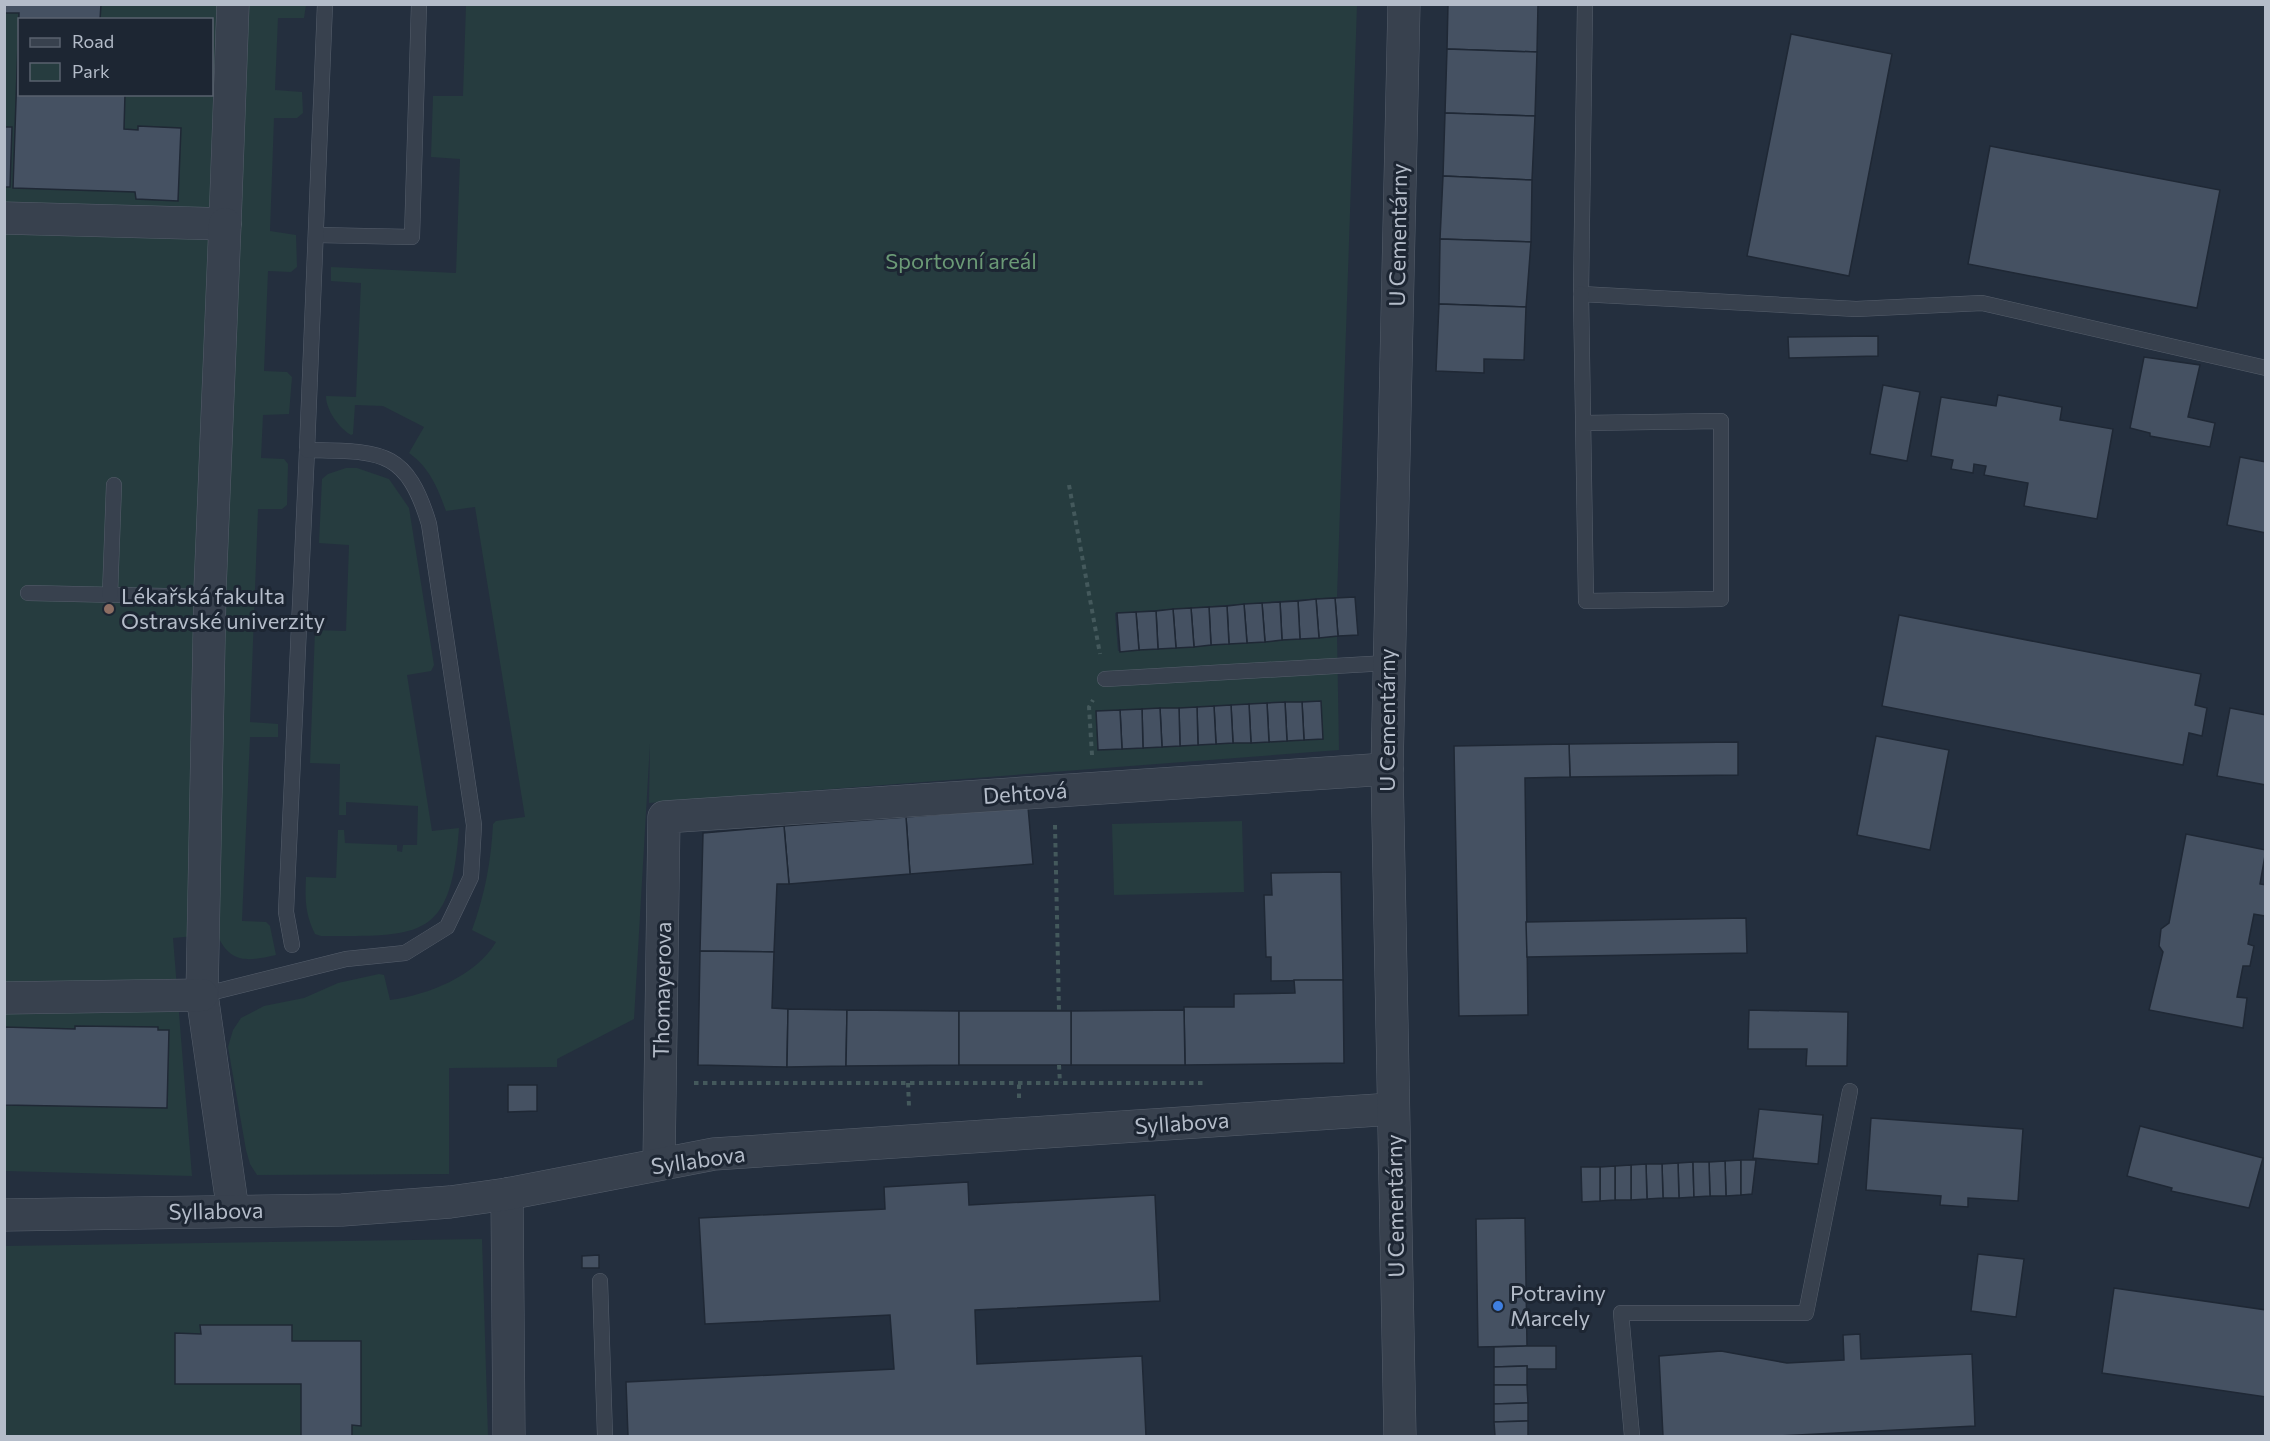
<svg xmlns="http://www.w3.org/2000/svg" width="2270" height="1441" font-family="Commissioner,sans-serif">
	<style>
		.green { fill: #263c3f; fill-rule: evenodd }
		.building { fill: #455162; stroke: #1f2835; stroke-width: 1.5 }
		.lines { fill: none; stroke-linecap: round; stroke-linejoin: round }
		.lane-casing { stroke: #565f6c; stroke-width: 16 }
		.street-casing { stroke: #565f6c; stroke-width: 33 }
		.path { stroke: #44595c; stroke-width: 4; stroke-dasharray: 4.5 4.5; stroke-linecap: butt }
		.lane { stroke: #38414e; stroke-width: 15 }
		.street { stroke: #38414e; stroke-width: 32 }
		.education-dot { fill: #8d6e63; stroke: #1d2633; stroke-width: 2 }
		.shop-dot { fill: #3f7fe0; stroke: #1d2633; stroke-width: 2 }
		.labels { text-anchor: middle; stroke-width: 6; stroke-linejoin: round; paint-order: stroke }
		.street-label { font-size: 22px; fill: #b4bcc9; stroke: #1d2633 }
		.park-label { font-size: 22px; fill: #6b9a76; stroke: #1d2633 }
		.poi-label { font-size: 22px; fill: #b4bcc9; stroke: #1d2633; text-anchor: start }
	</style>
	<rect width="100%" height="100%" fill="#242f3e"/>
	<g class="green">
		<path d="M5,5H306L304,18H278L275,90L302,92L303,113L297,118H274L270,231L296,235L297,267L291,272L268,271L264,371L287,372L292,377L289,414L263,415L261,458L284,459L288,464L287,505L282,509H258L250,722L278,724V737H250L242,921L266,922L270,926L276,955C249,961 230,965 217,934L173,938L192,1176L5,1171ZM20,20H212V94H20Z"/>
		<path d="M466,5H1357L1337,597L1115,613L1118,651L1337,635L1339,750L649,803L650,743L634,1019L557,1059V1067L449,1068V1174L257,1175L250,1164L246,1150L228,1047L233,1030L241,1018L264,1006L304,998L338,983L379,974L384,975L390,1000C428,995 476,976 496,942L472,930C485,894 491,862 493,824L496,821L525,817L475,507L446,511C438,488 429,467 409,453L424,427L383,406L355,405L353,434L351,435C339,428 326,410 326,396L356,397L361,283L331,281V267L456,273L460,159L431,157L433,96H463Z"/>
		<path d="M346,468H357L389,479L409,508L434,665L431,671L407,675L432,831L459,828C451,940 422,936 321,936L315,934C305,914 305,899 306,877L336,878L338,830H344L345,843L397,845V851L402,852L403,845H417L418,806L346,802V815H339L340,764L310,763L315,630L346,631L349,545L319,543L322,479L328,474Z"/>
		<polygon points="1242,821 1244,892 1114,895 1112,824"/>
		<polygon points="482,1239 488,1436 5,1436 4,1246"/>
	</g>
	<g class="building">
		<polygon points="4,4 101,4 100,20 20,20 20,94 125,94 124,129 138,130 138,126 181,128 178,201 136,199 135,192 13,188 19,13 4,13"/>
		<polygon points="1448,4 1538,4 1537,52 1447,49"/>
		<polygon points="1791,34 1892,54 1849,276 1747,256"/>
		<polygon points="1447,49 1537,52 1535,116 1445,113"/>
		<polygon points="1445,113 1535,116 1532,180 1443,176"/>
		<polygon points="4,127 12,127 10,187 4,187"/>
		<polygon points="1990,146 2220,190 2197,308 1968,264"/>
		<polygon points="1443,176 1532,180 1531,242 1440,239"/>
		<polygon points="1440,239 1531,242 1526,307 1439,304"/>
		<polygon points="1439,304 1526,307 1524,360 1484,359 1484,373 1436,371"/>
		<polygon points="1878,336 1878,356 1789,358 1788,337"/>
		<polygon points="2144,357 2200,365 2188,417 2215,423 2210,447 2150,436 2150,433 2130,428"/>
		<polygon points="1883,385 1920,392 1907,461 1870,454"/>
		<polygon points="1998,395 2062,407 2060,420 2113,429 2097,519 2024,506 2028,483 1984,475 1986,466 1974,464 1973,473 1951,469 1953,460 1931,456 1941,397 1996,406"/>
		<polygon points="2240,457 2266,462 2266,533 2227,525"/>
		<polygon points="1355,597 1358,635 1338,636 1335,598"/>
		<polygon points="1335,598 1338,636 1319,638 1316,599"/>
		<polygon points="1316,599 1319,638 1300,639 1298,601"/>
		<polygon points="1298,601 1300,639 1282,640 1280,602"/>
		<polygon points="1280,602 1282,640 1265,642 1262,603"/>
		<polygon points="1262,603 1265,642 1247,643 1244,604"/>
		<polygon points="1244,604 1247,643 1229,644 1227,606"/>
		<polygon points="1227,606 1229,644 1211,645 1209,607"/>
		<polygon points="1209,607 1211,645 1194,647 1191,608"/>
		<polygon points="1191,608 1194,647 1176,648 1173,609"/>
		<polygon points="1173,609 1176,648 1158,649 1156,611"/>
		<polygon points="1156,611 1158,649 1139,650 1136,612"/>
		<polygon points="1136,612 1139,650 1120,652 1117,613"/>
		<polygon points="1899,615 2201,674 2195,705 2207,708 2202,736 2189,733 2183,765 1882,706"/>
		<polygon points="1321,701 1323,739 1304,740 1302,702"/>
		<polygon points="1285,702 1302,702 1304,740 1287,741"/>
		<polygon points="1285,702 1287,741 1269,742 1267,703"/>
		<polygon points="1267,703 1269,742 1251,743 1249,704"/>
		<polygon points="1249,704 1251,743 1233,743 1231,705"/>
		<polygon points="1231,705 1233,743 1216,744 1214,706"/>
		<polygon points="1214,706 1216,744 1198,745 1197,707"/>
		<polygon points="1197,707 1198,745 1180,746 1179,708"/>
		<polygon points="1160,708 1179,708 1180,746 1162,747"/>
		<polygon points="1160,708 1162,747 1143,748 1142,709"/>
		<polygon points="2230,708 2266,715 2266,785 2217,776"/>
		<polygon points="1142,709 1143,748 1122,749 1120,710"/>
		<polygon points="1120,710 1122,749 1098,750 1096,711"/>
		<polygon points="1876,736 1949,750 1930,850 1857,835"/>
		<polygon points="1738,742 1738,775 1570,777 1569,744"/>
		<polygon points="1569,744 1570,777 1525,778 1528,1015 1459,1016 1454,746"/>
		<polygon points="1028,807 1033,864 910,874 906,817"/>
		<polygon points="906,817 910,874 789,884 784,826"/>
		<polygon points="784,826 789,884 777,884 774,952 700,951 703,833"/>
		<polygon points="2186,834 2266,850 2260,884 2266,885 2265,916 2254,914 2248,944 2254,946 2250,966 2243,966 2237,997 2247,998 2243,1028 2149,1010 2163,952 2159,946 2161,929 2169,923"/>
		<polygon points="1341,872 1343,980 1271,981 1271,957 1266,957 1264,895 1272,895 1271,873"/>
		<polygon points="1746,918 1747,953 1527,957 1526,922"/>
		<polygon points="700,951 774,952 772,1008 788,1009 787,1067 698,1065"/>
		<polygon points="1294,980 1343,980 1344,1063 1185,1065 1184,1007 1234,1007 1234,994 1295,993"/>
		<polygon points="788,1009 847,1010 846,1066 787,1067"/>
		<polygon points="847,1010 959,1011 959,1065 846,1066"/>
		<polygon points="1184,1010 1185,1065 1071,1065 1071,1011"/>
		<polygon points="1749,1010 1848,1012 1847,1066 1806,1066 1807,1049 1748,1049"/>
		<rect x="959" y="1011" width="112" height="54"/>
		<polygon points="75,1026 158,1027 158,1030 169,1030 167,1108 4,1105 4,1027 75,1029"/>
		<polygon points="508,1085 537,1085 537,1111 508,1112"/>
		<polygon points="1759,1109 1823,1115 1818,1164 1753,1158"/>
		<polygon points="1871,1118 2023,1129 2018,1201 1968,1198 1968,1207 1940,1205 1941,1196 1866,1190"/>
		<polygon points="2140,1126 2263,1158 2249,1208 2171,1191 2172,1188 2127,1176"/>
		<polygon points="1741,1160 1741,1195 1726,1196 1725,1161"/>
		<polygon points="1741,1160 1756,1160 1752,1194 1741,1195"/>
		<polygon points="1725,1161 1726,1196 1710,1196 1709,1162"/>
		<polygon points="1693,1162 1694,1197 1679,1198 1678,1163"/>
		<polygon points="1693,1162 1709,1162 1710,1196 1694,1197"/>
		<polygon points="1678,1163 1679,1198 1663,1198 1662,1164"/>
		<polygon points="1646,1164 1662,1164 1663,1198 1647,1199"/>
		<polygon points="1646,1164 1647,1199 1631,1200 1631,1165"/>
		<polygon points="1631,1165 1631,1200 1615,1200 1615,1166"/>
		<polygon points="1615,1166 1615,1200 1600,1201 1600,1167"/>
		<polygon points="1581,1167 1600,1167 1600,1201 1582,1202"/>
		<polygon points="968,1182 969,1205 1155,1195 1160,1301 975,1310 977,1364 1142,1356 1146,1436 628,1436 626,1382 894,1369 890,1315 705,1324 699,1218 885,1209 884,1187"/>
		<polygon points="1525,1218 1527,1346 1478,1347 1476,1219"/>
		<polygon points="1978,1254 2024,1259 2016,1317 1971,1311"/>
		<polygon points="599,1255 599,1268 582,1268 582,1256"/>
		<polygon points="2114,1288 2266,1310 2266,1397 2102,1373"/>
		<polygon points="200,1325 292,1325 292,1341 361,1341 361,1426 352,1425 352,1436 301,1436 301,1384 175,1384 175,1333 201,1334"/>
		<polygon points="1860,1334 1861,1359 1972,1354 1975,1426 1777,1436 1663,1436 1659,1356 1721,1351 1787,1363 1844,1360 1843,1335"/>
		<polygon points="1527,1346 1556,1346 1556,1369 1527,1369 1527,1366 1494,1367 1494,1347"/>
		<polygon points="1527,1366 1527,1385 1494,1385 1494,1367"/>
		<polygon points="1494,1385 1527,1385 1528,1403 1494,1404"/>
		<polygon points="1528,1403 1528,1421 1494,1422 1494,1404"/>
		<polygon points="1528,1421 1528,1436 1495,1436 1494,1422"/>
	</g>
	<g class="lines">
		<defs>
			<g id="lane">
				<polyline points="1585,4 1581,294 1856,309 1982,303 2266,368"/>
				<polyline points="317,235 412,237 419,4"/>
				<polyline points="1581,294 1586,601 1721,599 1721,421 1583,423"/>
				<polyline points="28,593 210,597"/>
				<polyline points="110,595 114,485"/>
				<polyline points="1105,679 1387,663"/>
				<polyline points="292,945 286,912 307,450"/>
				<path d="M202,995L346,959L405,953L447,927L471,877L474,825L429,524C406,447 379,452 307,450L325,4"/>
				<polyline points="600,1281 605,1436"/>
				<polyline points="1632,1436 1621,1313 1806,1313 1850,1091"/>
			</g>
			<g id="street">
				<polyline points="4,218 225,224 233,4"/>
				<polyline points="225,224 210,590 202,995 233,1211"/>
				<polyline points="4,998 202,995"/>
				<polyline points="659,1163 664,817 1387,769"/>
				<polyline points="507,1194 509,1436"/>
				<polyline points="4,1215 342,1210 450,1202 507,1194 714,1154 1393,1109"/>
				<polyline points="1400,1436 1387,769 1404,4"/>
			</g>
		</defs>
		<use href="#lane" class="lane-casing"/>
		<use href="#street" class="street-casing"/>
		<g class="path">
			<polyline points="1069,485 1100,654"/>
			<polyline points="1092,755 1089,707 1093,700"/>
			<polyline points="1055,825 1059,1011"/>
			<polyline points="1059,1065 1060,1083"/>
			<polyline points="694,1083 1203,1083"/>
			<polyline points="908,1083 909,1106"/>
			<polyline points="1019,1098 1019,1083"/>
		</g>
		<use href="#lane" class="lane"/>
		<use href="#street" class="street"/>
	</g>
	<circle class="education-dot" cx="109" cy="609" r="6"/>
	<circle class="shop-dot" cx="1498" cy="1306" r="6"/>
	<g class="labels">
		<g class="street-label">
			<text transform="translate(1398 235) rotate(-89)" y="8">U Cementárny</text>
			<text transform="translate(1387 720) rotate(-90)" y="8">U Cementárny</text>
			<text transform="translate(1025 793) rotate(-4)" y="8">Dehtová</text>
			<text transform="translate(662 990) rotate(-89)" y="8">Thomayerova</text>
			<text transform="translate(1182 1123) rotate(-4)" y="8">Syllabova</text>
			<text transform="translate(698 1160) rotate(-8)" y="8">Syllabova</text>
			<text transform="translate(1395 1206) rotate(-91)" y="8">U Cementárny</text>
			<text transform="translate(216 1211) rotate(-1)" y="8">Syllabova</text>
		</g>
		<g class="park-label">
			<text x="961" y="269">Sportovní areál</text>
		</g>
		<g class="poi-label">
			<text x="121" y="604">Lékařská fakulta<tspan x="121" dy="25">Ostravské univerzity</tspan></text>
			<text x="1510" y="1301">Potraviny<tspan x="1510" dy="25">Marcely</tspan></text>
		</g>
	</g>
	<rect width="2270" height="1441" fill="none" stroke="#b4bcc9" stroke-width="12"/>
	<rect x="18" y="18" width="195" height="78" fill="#1d2633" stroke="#59626f" stroke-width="1.5"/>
	<rect x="30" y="38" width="30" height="9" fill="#38414e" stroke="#59626f" stroke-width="1.5"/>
	<text x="72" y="48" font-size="18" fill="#b4bcc9">Road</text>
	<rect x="30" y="63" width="30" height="18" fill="#263c3f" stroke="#59626f" stroke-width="1.5"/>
	<text x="72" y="78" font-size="18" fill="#b4bcc9">Park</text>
</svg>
